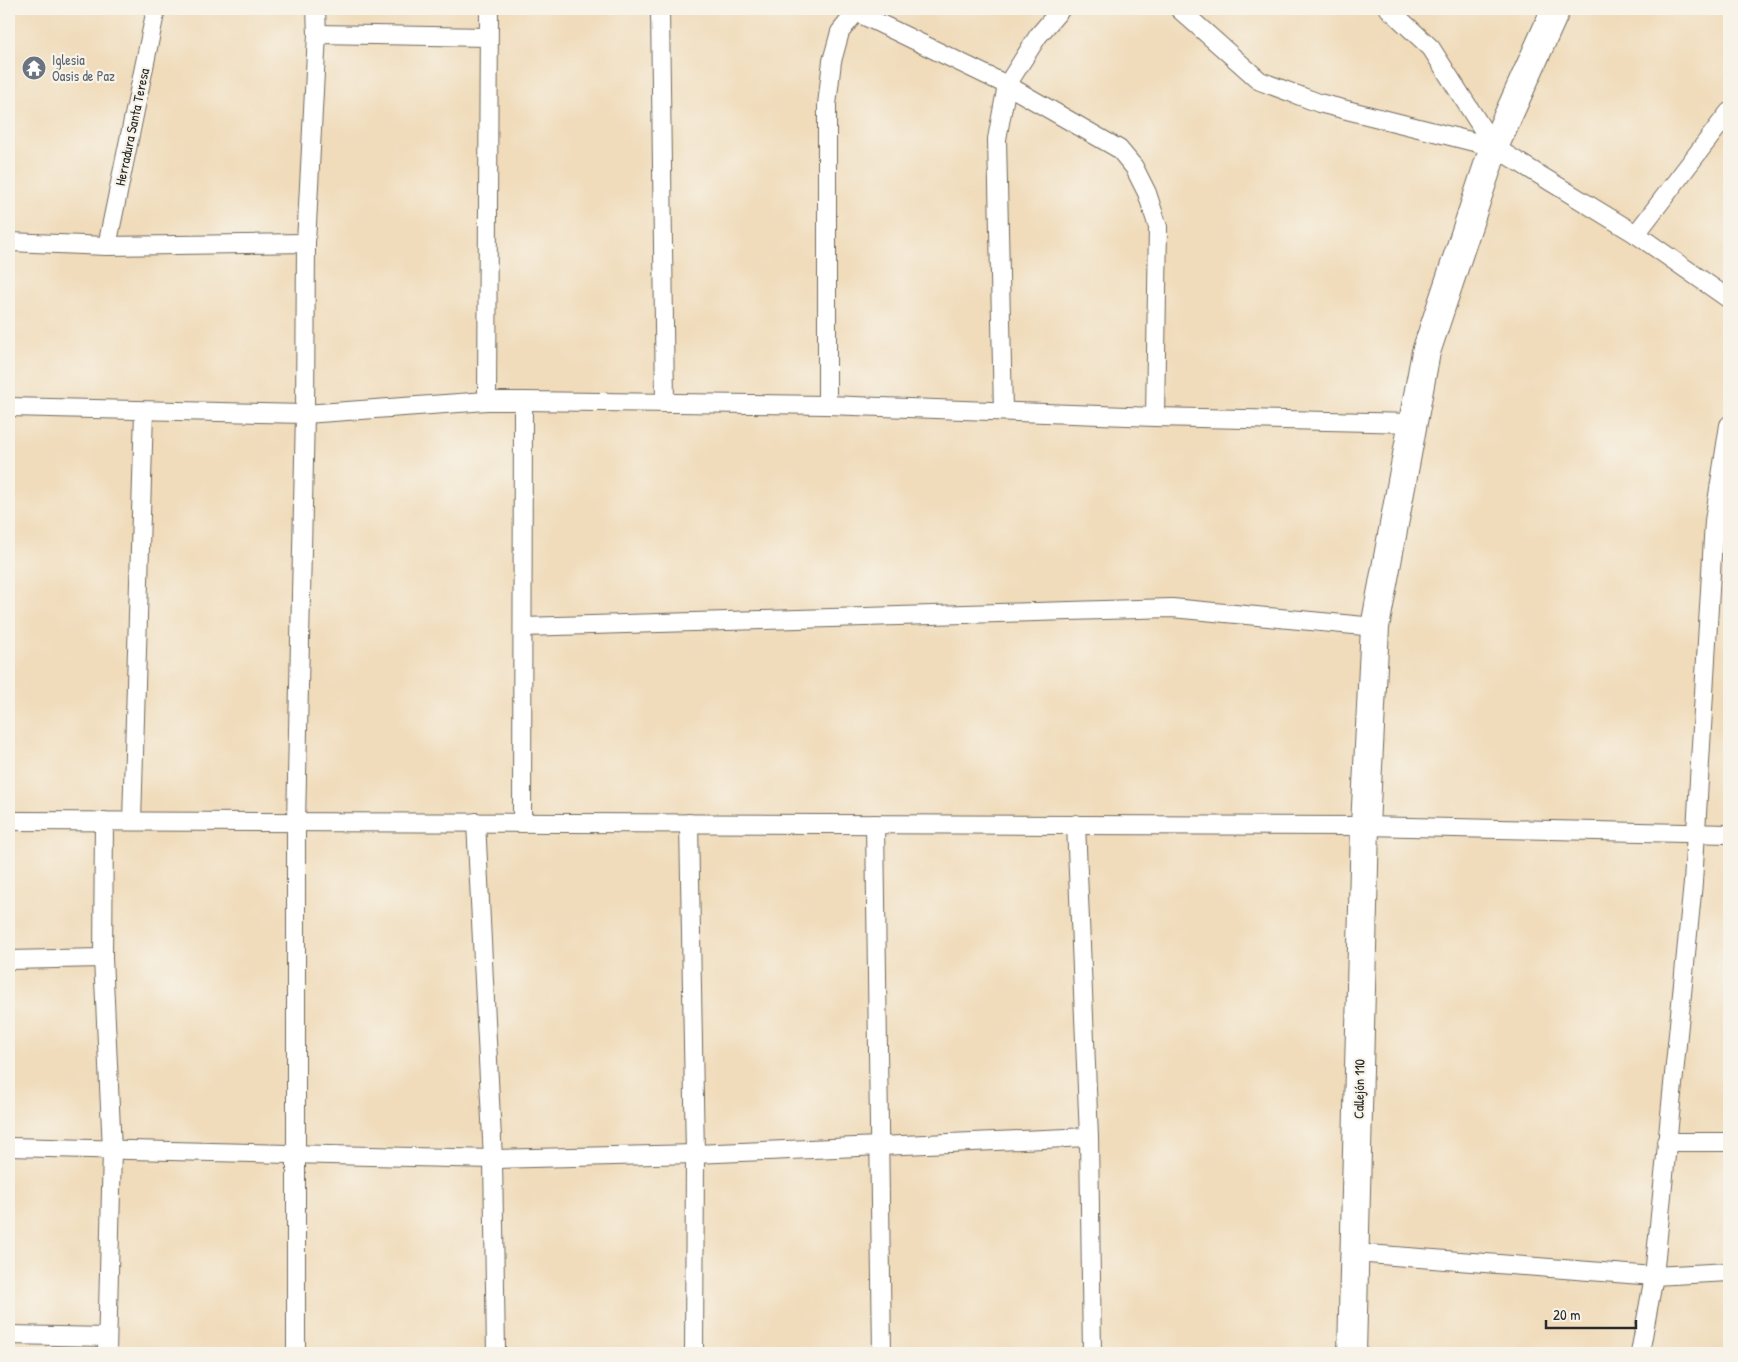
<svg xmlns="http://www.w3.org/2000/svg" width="1738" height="1362" font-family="'Patrick Hand',sans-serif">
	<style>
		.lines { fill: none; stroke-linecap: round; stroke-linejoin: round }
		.service-casing { stroke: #70695d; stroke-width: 20 }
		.minor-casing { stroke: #70695d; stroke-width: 30 }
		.service { stroke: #fff; stroke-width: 18 }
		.minor { stroke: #fff; stroke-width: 28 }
		.labels { text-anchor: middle; stroke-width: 4.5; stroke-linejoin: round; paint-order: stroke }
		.worship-label { font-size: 14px; fill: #5b616d; stroke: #f7f3e8; text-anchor: start }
		.street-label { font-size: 14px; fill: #2b2b2b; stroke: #f7f3e8 }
	</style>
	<rect width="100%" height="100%" fill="#f7f3e8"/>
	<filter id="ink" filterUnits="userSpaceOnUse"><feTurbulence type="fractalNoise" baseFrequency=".02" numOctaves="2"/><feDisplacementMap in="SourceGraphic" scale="10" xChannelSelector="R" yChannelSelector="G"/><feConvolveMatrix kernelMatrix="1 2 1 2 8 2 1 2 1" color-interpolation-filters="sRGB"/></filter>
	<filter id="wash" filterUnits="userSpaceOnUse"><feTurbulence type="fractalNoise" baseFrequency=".0096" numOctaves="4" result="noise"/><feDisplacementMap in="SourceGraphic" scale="20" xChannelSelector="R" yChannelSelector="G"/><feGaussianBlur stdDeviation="1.12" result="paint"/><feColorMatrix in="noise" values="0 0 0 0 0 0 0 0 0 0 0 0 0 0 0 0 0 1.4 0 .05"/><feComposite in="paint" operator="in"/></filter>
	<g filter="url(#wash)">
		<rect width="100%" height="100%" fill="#f0dbba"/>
	</g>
	<g filter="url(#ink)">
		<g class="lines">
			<defs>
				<g id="service">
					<polyline points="660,9 665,403"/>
					<polyline points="1179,9 1260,81 1319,103 1494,147"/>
					<polyline points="1389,9 1431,48 1494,147 1636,234 1729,299"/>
					<polyline points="317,34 487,37"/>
					<polyline points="1636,234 1729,112"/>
					<polyline points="9,242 107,246 306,243"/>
					<polyline points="107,246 156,9"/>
					<polyline points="487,401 489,9"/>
					<polyline points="827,405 827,105 832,61 840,32 856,12 1007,85 1119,149 1134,167 1147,193 1158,227 1155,417"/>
					<polyline points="9,407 305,414 487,401 523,401 827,405 1155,417 1412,423"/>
					<polyline points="1003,411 997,139 1007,85 1038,36 1061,9"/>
					<polyline points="523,627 1172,608 1375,627"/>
					<polyline points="9,821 1365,826 1729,834"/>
					<polyline points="104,821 103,958 112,1150 107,1353"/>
					<polyline points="132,821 144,411"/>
					<polyline points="476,822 493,1159 496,1353"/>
					<polyline points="522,823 523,401"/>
					<polyline points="689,823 695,1154 694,1353"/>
					<polyline points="875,824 882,1353"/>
					<polyline points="1076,824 1089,1137 1092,1353"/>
					<polyline points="9,960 103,958"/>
					<polyline points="1666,1142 1729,1142"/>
					<polyline points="9,1147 493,1159 695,1154 1089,1137"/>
					<polyline points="1355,1253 1654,1276 1729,1272"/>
					<polyline points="9,1335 107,1337"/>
					<polyline points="296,1353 296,822 305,414 306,243 317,34 316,9"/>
					<polyline points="1640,1353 1654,1276 1693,883 1714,521 1729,425"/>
				</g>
				<polyline id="minor" points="1352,1353 1365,826 1375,627 1426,352 1494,147 1556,9"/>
			</defs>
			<use href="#service" class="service-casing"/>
			<use href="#minor" class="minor-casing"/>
			<use href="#service" class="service"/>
			<use href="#minor" class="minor"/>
		</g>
	</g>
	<defs>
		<symbol id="temple-disc" viewBox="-11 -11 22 22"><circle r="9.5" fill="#6b7280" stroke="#f7f3e8"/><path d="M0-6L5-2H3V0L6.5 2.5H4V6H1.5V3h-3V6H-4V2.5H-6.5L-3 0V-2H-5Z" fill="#fff"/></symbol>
	</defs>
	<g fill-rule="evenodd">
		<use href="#temple-disc" x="20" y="54" width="28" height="28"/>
	</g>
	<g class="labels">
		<g class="worship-label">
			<text x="52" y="65">Iglesia<tspan x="52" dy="16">Oasis de Paz</tspan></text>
		</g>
		<g class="street-label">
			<text transform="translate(132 127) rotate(-78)" y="5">Herradura Santa Teresa</text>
			<text transform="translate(1359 1089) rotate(-89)" y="5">Callejón 110</text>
		</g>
	</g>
	<rect width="1738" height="1362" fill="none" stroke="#f7f3e8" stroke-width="30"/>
	<path d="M1546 1320v8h90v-8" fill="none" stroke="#2b2b2b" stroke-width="2.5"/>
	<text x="1553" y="1320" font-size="15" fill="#2b2b2b" stroke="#f7f3e8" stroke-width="4" paint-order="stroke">20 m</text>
</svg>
